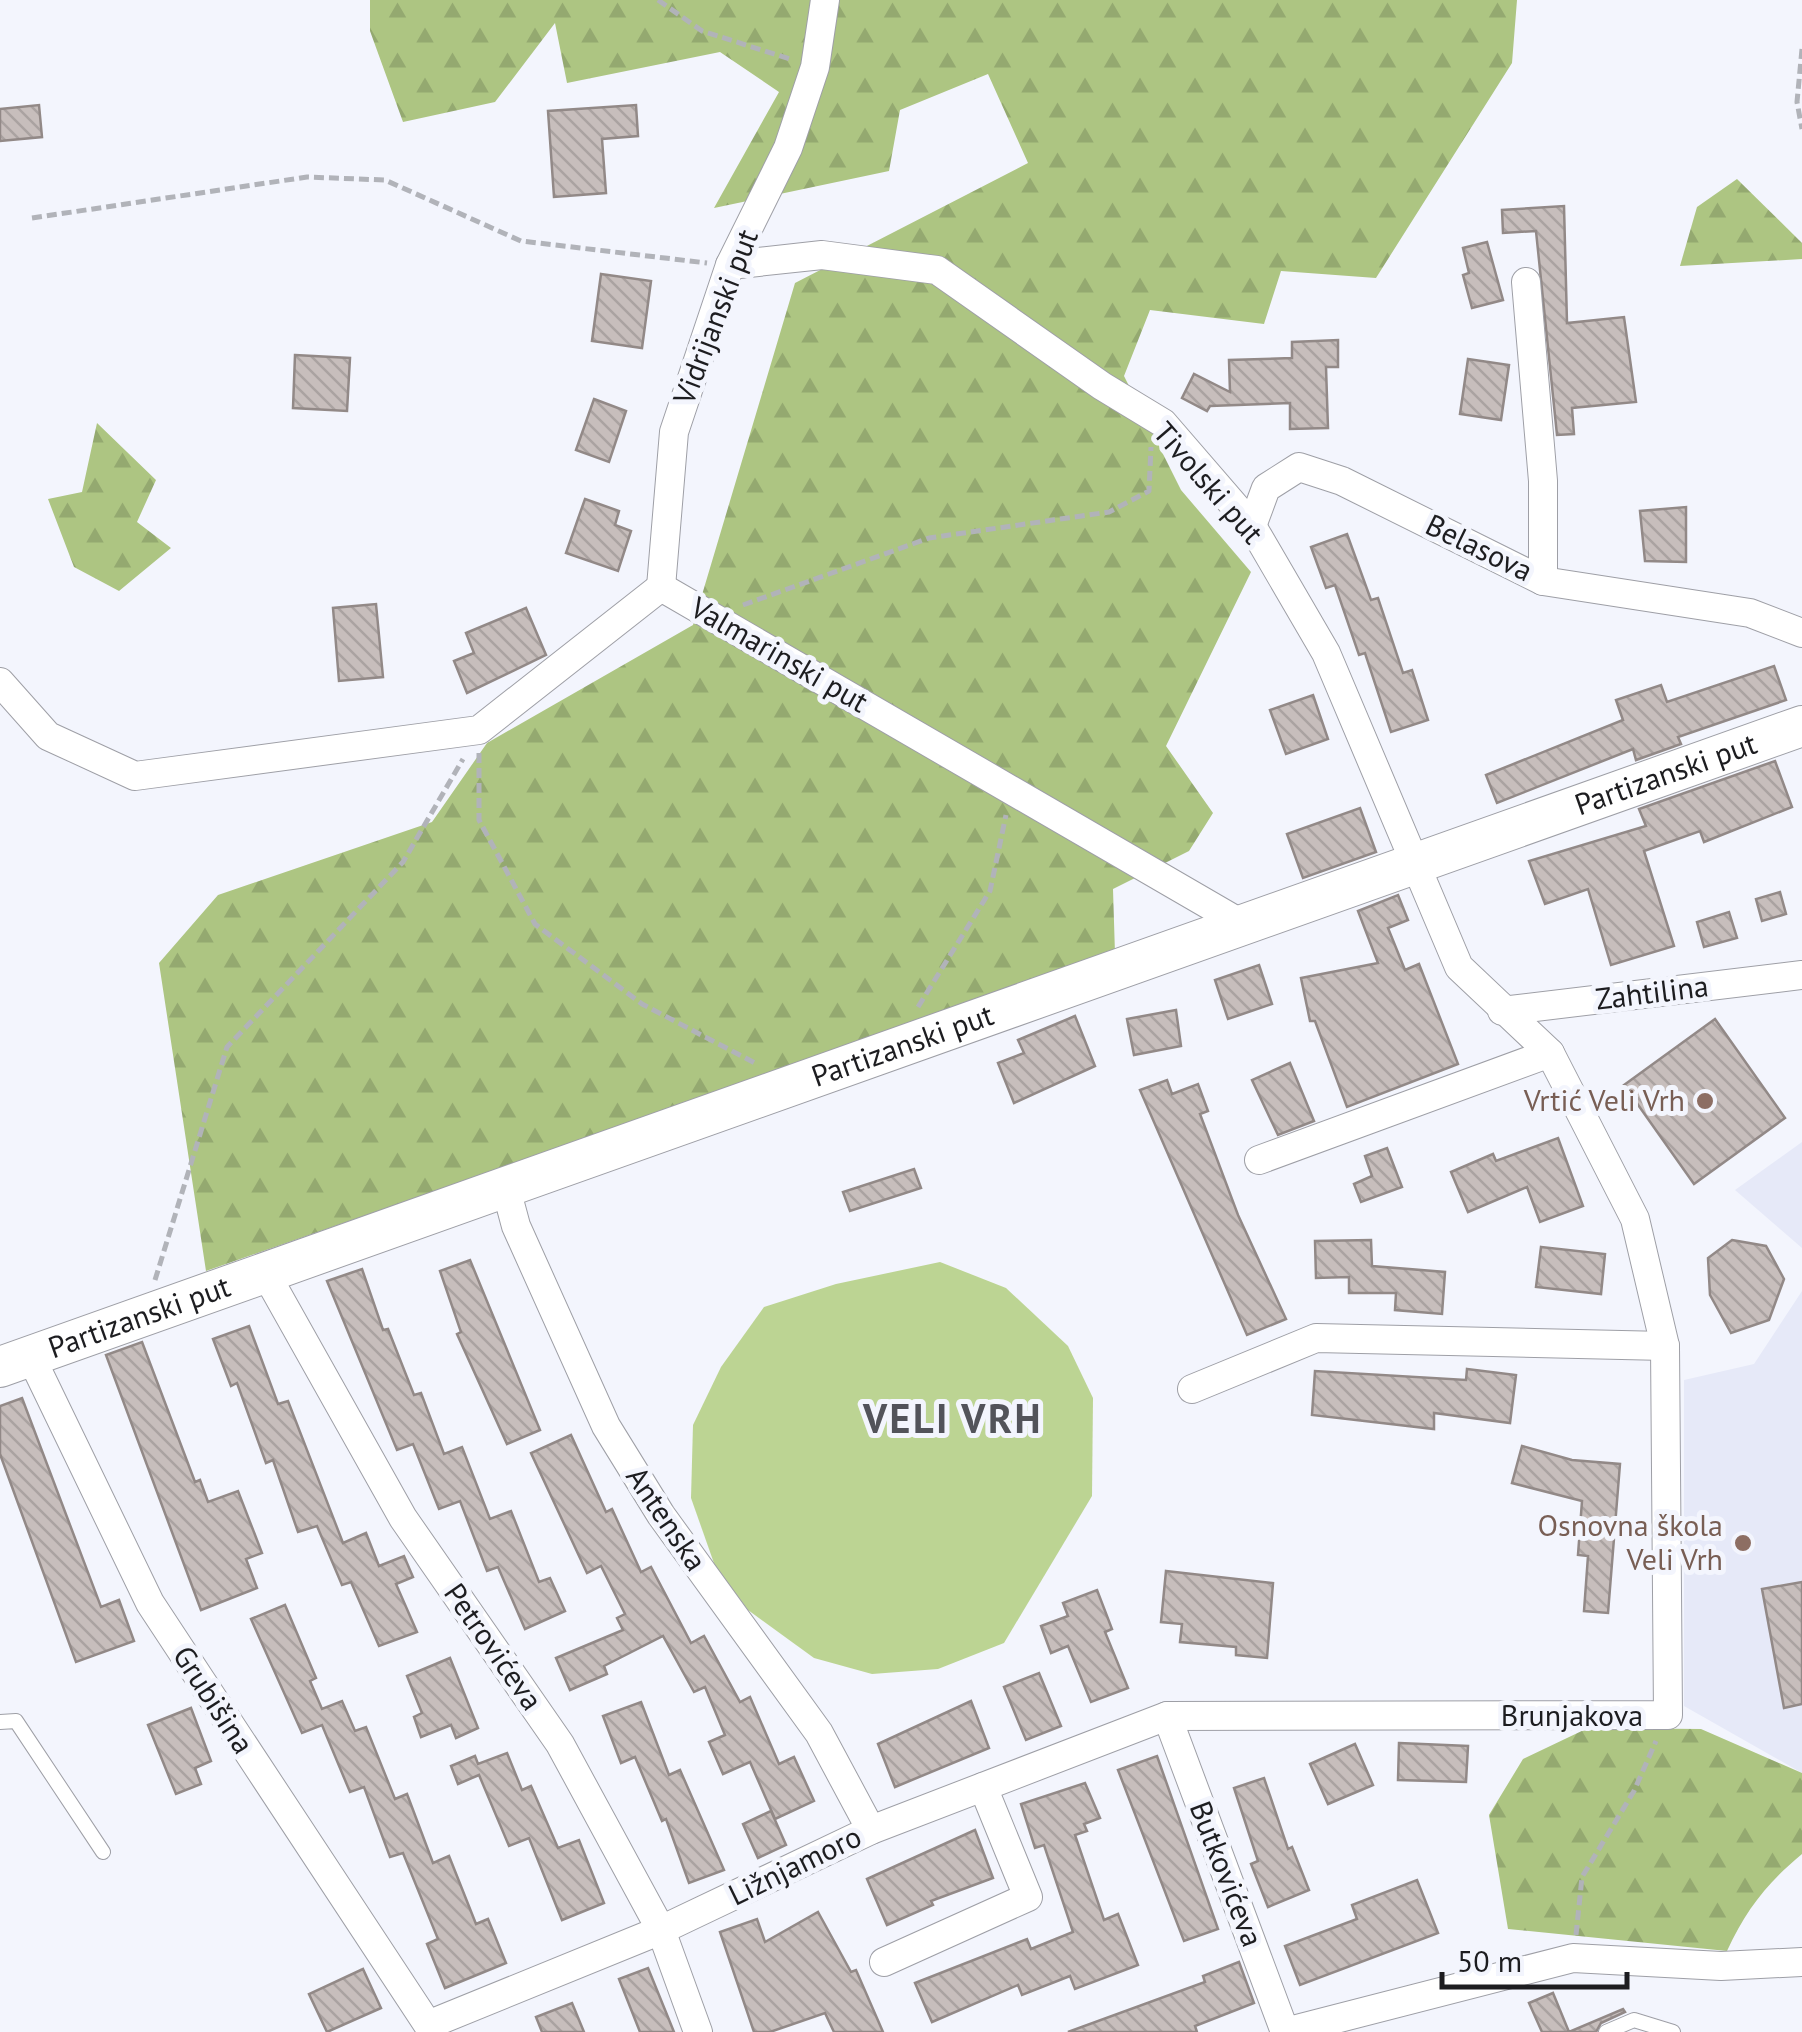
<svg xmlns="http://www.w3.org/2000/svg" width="1802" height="2032" font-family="'PT Sans',sans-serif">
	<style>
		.built { fill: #e6e9f8 }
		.green { fill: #bcd493 }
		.forest { fill: url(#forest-firs) }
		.building { fill: url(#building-back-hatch); stroke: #928987; stroke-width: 2.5 }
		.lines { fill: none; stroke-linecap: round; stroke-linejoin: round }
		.lane-casing { stroke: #9e9fa6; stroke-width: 16 }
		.street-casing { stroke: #9e9fa6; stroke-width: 30 }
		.secondary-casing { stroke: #9e9fa6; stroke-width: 42 }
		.path { stroke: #b1b3b9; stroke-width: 5; stroke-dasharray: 10 5; stroke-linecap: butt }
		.lane { stroke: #fff; stroke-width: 14 }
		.street { stroke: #fff; stroke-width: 28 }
		.secondary { stroke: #fff; stroke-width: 40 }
		.education-dot { fill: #8d6e63; stroke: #f3f5fd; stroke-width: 4 }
		.labels { text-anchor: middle; stroke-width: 10; stroke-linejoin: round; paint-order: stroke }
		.street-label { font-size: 30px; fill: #1d1d20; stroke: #f3f5fd }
		.education-label { font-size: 30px; fill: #785e54; stroke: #f3f5fd; text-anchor: end }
		.district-label { font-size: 40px; font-weight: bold; letter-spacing: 2.5px; fill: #52535a; stroke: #f3f5fd }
	</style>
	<defs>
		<pattern id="forest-firs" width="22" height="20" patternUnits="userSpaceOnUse" patternTransform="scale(2.5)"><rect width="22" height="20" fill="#adc582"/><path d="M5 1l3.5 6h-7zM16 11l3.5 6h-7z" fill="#94a970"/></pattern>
		<pattern id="building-back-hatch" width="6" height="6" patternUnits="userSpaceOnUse" patternTransform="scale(2.5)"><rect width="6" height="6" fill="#c7bebc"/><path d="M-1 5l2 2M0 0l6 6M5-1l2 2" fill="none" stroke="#aaa3a1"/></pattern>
	</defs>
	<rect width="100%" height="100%" fill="#f3f5fd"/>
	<g class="built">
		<polygon points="1802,1142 1802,1248 1735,1190"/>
		<polygon points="1802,1291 1802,1773 1684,1706 1684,1380 1754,1364"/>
	</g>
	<polygon class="green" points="940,1262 1006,1288 1068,1346 1093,1398 1092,1496 1004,1643 938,1669 872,1674 814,1658 748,1610 715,1566 691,1498 693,1425 721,1367 764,1307 836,1284"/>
	<g class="forest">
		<polygon points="370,0 1517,0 1512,63 1376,278 1281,271 1264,324 1150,310 1124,376 1181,490 1251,572 1166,746 1213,813 1189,851 1113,889 1115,954 206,1271 159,963 218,895 432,822 487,743 693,625 795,283 1028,163 988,74 900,110 889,171 714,208 779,92 720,52 567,83 555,23 495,102 403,122 370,31"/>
		<polygon points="1737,179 1802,243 1802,259 1680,266 1697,207"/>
		<polygon points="97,423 156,480 137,522 171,548 119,591 74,567 48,499 82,492"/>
		<path d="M1588,1728L1701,1729L1802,1773V1854C1767,1883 1746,1910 1727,1951L1508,1929L1489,1815L1523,1759Z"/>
	</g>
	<g class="building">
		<polygon points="39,105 42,137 0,141 0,109"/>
		<polygon points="636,105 638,136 602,139 606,193 554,197 548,111"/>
		<polygon points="1564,206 1567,323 1624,317 1636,402 1572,408 1574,434 1557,435 1536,231 1503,233 1502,210"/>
		<polygon points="1487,242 1503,300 1472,308 1463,275 1469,273 1463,248"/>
		<polygon points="601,274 651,281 642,348 592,341"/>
		<polygon points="1338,340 1338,367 1326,367 1328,428 1290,429 1290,403 1210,406 1207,411 1182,398 1194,374 1230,392 1229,360 1292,358 1292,342"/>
		<polygon points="295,355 350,358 347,411 293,408"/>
		<polygon points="1468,359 1509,365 1501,420 1460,414"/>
		<polygon points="594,399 626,411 609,462 576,450"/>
		<polygon points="585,499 619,511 615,525 631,531 618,571 566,553"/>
		<polygon points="1686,507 1686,562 1645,561 1640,511"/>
		<polygon points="1347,534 1371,600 1378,598 1403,673 1412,670 1428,720 1391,732 1365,653 1359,655 1335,585 1326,588 1311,547"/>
		<polygon points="376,604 383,677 339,681 333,608"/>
		<polygon points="526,608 546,655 467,693 454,661 474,653 466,633"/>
		<polygon points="1774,666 1786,700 1678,737 1681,744 1636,760 1633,749 1497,803 1486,775 1623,720 1616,700 1661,685 1667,702"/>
		<polygon points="1313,695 1328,739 1286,754 1270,710"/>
		<polygon points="1775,761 1792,807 1704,842 1700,831 1644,851 1674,946 1611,965 1588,889 1545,904 1529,861 1646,826 1639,809"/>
		<polygon points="1360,808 1376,852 1303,878 1287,834"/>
		<polygon points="1780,892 1786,914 1762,921 1756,899"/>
		<polygon points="1398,895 1408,920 1388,928 1405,970 1419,964 1458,1064 1347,1107 1315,1021 1310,1021 1301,978 1378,963 1358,911"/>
		<polygon points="1729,912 1737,938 1704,947 1697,922"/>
		<polygon points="1259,965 1272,1004 1228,1019 1215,980"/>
		<polygon points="1176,1010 1181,1046 1134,1055 1127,1019"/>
		<polygon points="1075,1016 1095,1066 1014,1103 998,1063 1024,1053 1018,1040"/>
		<polygon points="1715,1019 1785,1118 1694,1184 1624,1085"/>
		<polygon points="1290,1063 1314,1121 1278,1135 1252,1080"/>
		<polygon points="1167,1080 1172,1094 1198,1084 1208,1111 1200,1114 1238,1215 1286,1319 1247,1335 1140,1090"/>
		<polygon points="1558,1138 1583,1206 1540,1222 1527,1187 1468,1212 1451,1172 1493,1154 1496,1161"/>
		<polygon points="1387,1148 1402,1187 1361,1202 1354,1184 1372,1176 1365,1156"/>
		<polygon points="914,1169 921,1188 850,1211 843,1192"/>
		<polygon points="1371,1240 1372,1266 1445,1272 1442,1314 1395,1310 1396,1293 1349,1293 1349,1277 1316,1278 1315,1241"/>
		<polygon points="1732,1240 1766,1246 1784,1279 1769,1320 1731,1333 1710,1295 1708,1258"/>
		<polygon points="1541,1247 1605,1254 1601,1294 1536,1287"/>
		<polygon points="470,1260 540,1430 507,1444 457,1334 461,1332 440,1271"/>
		<polygon points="362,1269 383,1330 388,1329 414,1395 421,1393 444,1454 462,1447 490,1519 511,1511 539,1582 550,1578 565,1611 525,1629 498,1567 487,1571 460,1501 439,1509 413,1444 397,1450 327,1281"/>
		<polygon points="249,1326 278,1404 288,1401 343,1543 366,1533 379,1566 404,1556 413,1577 396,1584 417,1632 379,1646 351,1582 342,1585 317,1526 298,1532 273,1460 266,1463 237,1383 231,1386 213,1339"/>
		<polygon points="142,1342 195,1482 200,1480 208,1502 238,1491 262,1553 246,1559 257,1588 201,1610 106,1355"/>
		<polygon points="1467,1369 1516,1375 1510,1423 1434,1413 1434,1429 1312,1415 1315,1371 1466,1380"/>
		<polygon points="22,1398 101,1607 119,1600 134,1641 76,1662 0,1454 0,1406"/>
		<polygon points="571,1435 606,1512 612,1509 641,1572 651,1567 691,1643 704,1636 740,1702 750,1697 779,1764 794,1757 814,1801 775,1819 750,1762 723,1774 709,1742 725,1735 705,1687 694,1692 663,1636 604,1666 607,1674 570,1690 556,1658 623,1630 617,1618 625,1614 601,1566 587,1573 531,1453"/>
		<polygon points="1522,1446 1572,1460 1620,1464 1608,1613 1584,1611 1588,1556 1578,1555 1582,1501 1512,1483"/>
		<polygon points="1166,1571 1273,1583 1267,1658 1236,1655 1236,1647 1180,1642 1182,1624 1161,1622"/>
		<polygon points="1802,1582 1802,1704 1784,1708 1762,1589"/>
		<polygon points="1097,1590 1112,1629 1105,1632 1128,1688 1091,1702 1068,1646 1051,1653 1041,1626 1068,1616 1063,1603"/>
		<polygon points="285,1605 316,1678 310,1681 322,1709 342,1701 355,1731 366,1727 395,1799 407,1794 433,1863 449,1856 476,1924 488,1919 506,1963 445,1988 427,1944 438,1939 403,1853 390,1857 364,1787 350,1792 322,1725 302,1733 251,1619"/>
		<polygon points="450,1658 478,1728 456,1738 451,1725 421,1737 414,1717 422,1713 407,1676"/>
		<polygon points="1039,1673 1061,1726 1026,1740 1004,1687"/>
		<polygon points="971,1701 989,1748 895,1787 878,1744"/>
		<polygon points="641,1702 669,1775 680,1770 724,1870 689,1883 666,1819 662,1821 635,1757 621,1763 603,1716"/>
		<polygon points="191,1708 211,1761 195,1768 201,1784 176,1794 148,1725"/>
		<polygon points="1399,1743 1468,1746 1466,1782 1398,1780"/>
		<polygon points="1355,1744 1373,1785 1328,1804 1310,1764"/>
		<polygon points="507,1753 522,1790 531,1786 558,1848 579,1840 604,1903 562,1920 529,1838 509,1846 479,1775 458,1784 451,1766 475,1756 478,1764"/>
		<polygon points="1157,1756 1218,1929 1184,1941 1118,1770"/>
		<polygon points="1264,1778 1288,1849 1292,1847 1309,1890 1268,1907 1251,1864 1258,1861 1234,1788"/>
		<polygon points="1085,1783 1100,1818 1084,1824 1087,1831 1075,1835 1104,1920 1118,1914 1138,1965 1075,1989 1070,1976 1022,1995 1018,1985 932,2022 915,1983 1027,1939 1031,1949 1073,1932 1044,1845 1035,1848 1021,1804"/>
		<polygon points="771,1811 786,1845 758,1858 743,1824"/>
		<polygon points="975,1830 993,1878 931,1901 933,1905 887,1925 867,1879"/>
		<polygon points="1417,1880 1438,1933 1300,1985 1285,1946 1357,1919 1352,1905"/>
		<polygon points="818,1912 851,1972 856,1970 883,2032 834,2032 825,2013 770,2032 754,2032 720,1932 757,1919 765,1942"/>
		<polygon points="1239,1962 1254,2003 1195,2026 1197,2032 1068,2032 1205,1982 1203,1976"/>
		<polygon points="648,1968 674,2032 640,2032 619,1979"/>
		<polygon points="363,1969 381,2008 327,2032 309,1994"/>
		<polygon points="1553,1993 1569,2032 1623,2009 1625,2012 1601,2023 1596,2032 1542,2032 1529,2003"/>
		<polygon points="572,2003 584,2032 542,2032 536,2017"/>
	</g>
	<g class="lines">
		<defs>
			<g id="lane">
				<polyline points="0,1722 16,1721 103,1852"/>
				<polyline points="1606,2032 1634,2020 1673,2032"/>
			</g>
			<g id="street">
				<polyline points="1526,282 1543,481 1543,581"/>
				<polyline points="1252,526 1266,488 1299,467 1342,481 1543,581 1750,613 1802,633"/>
				<polyline points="661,587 674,432 730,265 788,148 815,67 825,0"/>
				<polyline points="0,682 48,736 135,776 479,730 661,587 1242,924"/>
				<polyline points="1502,1011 1802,975"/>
				<polyline points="1259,1160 1550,1053"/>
				<polyline points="505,1185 516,1226 606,1426 661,1515 819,1733 871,1830"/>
				<polyline points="266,1274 403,1518 560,1744 661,1930 698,2032"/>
				<polyline points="31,1357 150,1603 428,2025 661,1930 871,1830 1167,1716 1668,1715 1665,1346 1635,1219 1550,1053 1459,967 1326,653 1252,526 1163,423 1102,386 937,270 822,255 730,265"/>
				<polyline points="1192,1389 1316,1338 1665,1346"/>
				<polyline points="1167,1716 1285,2032 1573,1958 1721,1966 1802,1962"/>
				<polyline points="884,1962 1028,1897 983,1787"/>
			</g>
			<g id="secondary">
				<path id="s1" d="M0,1367L1802,726"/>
			</g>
		</defs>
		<use href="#lane" class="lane-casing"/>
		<use href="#street" class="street-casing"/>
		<use href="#secondary" class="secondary-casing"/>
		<g class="path">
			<polyline points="658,0 702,31 793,60"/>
			<polyline points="1802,49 1797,102 1802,129"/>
			<polyline points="32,218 307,177 385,180 521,241 707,263"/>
			<polyline points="743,605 929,538 1109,512 1149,491 1151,447"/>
			<polyline points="479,753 479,820 535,924 642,1004 757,1064"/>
			<polyline points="918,1007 990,891 1006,815"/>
			<polyline points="155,1280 227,1047 403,862 463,759"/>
			<polyline points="1576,1935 1582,1877 1634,1791 1656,1741"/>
		</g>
		<use href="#lane" class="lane"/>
		<use href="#street" class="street"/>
		<use href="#secondary" class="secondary"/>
	</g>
	<g class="education-dot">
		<circle cx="1705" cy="1101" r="10"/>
		<circle cx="1743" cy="1543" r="10"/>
	</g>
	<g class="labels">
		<g class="street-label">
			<text transform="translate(716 317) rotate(-69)" y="10">Vidrijanski put</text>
			<text transform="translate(1208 483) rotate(49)" y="10">Tivolski put</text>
			<text transform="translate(1479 548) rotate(26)" y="10">Belasova</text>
			<text transform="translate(779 655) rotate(30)" y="10">Valmarinski put</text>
			<text dy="10" stroke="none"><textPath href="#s1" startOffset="1768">Partizanski put</textPath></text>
			<text transform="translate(1652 993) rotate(-7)" y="10">Zahtilina</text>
			<text dy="10" stroke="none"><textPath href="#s1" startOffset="958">Partizanski put</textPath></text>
			<text dy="10" stroke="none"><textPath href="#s1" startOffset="148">Partizanski put</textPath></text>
			<text transform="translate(666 1519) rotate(56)" y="10">Antenska</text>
			<text transform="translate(493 1647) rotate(55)" y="10">Petrovićeva</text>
			<text transform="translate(213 1700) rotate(57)" y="10">Grubišina</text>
			<text x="1572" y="1726">Brunjakova</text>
			<text transform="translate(795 1866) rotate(-26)" y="10">Ližnjamoro</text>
			<text transform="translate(1226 1874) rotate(69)" y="10">Butkovićeva</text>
		</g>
		<g class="education-label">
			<text x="1685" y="1111">Vrtić Veli Vrh</text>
			<text x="1723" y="1536">Osnovna škola<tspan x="1723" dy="34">Veli Vrh</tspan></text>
		</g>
		<g class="district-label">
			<text x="953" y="1433">VELI VRH</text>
		</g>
	</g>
	<path d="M1442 1972v15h185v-15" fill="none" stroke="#1d1d20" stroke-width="5"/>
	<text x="1457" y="1972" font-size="30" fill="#1d1d20" stroke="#f3f5fd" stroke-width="8" paint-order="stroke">50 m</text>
</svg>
